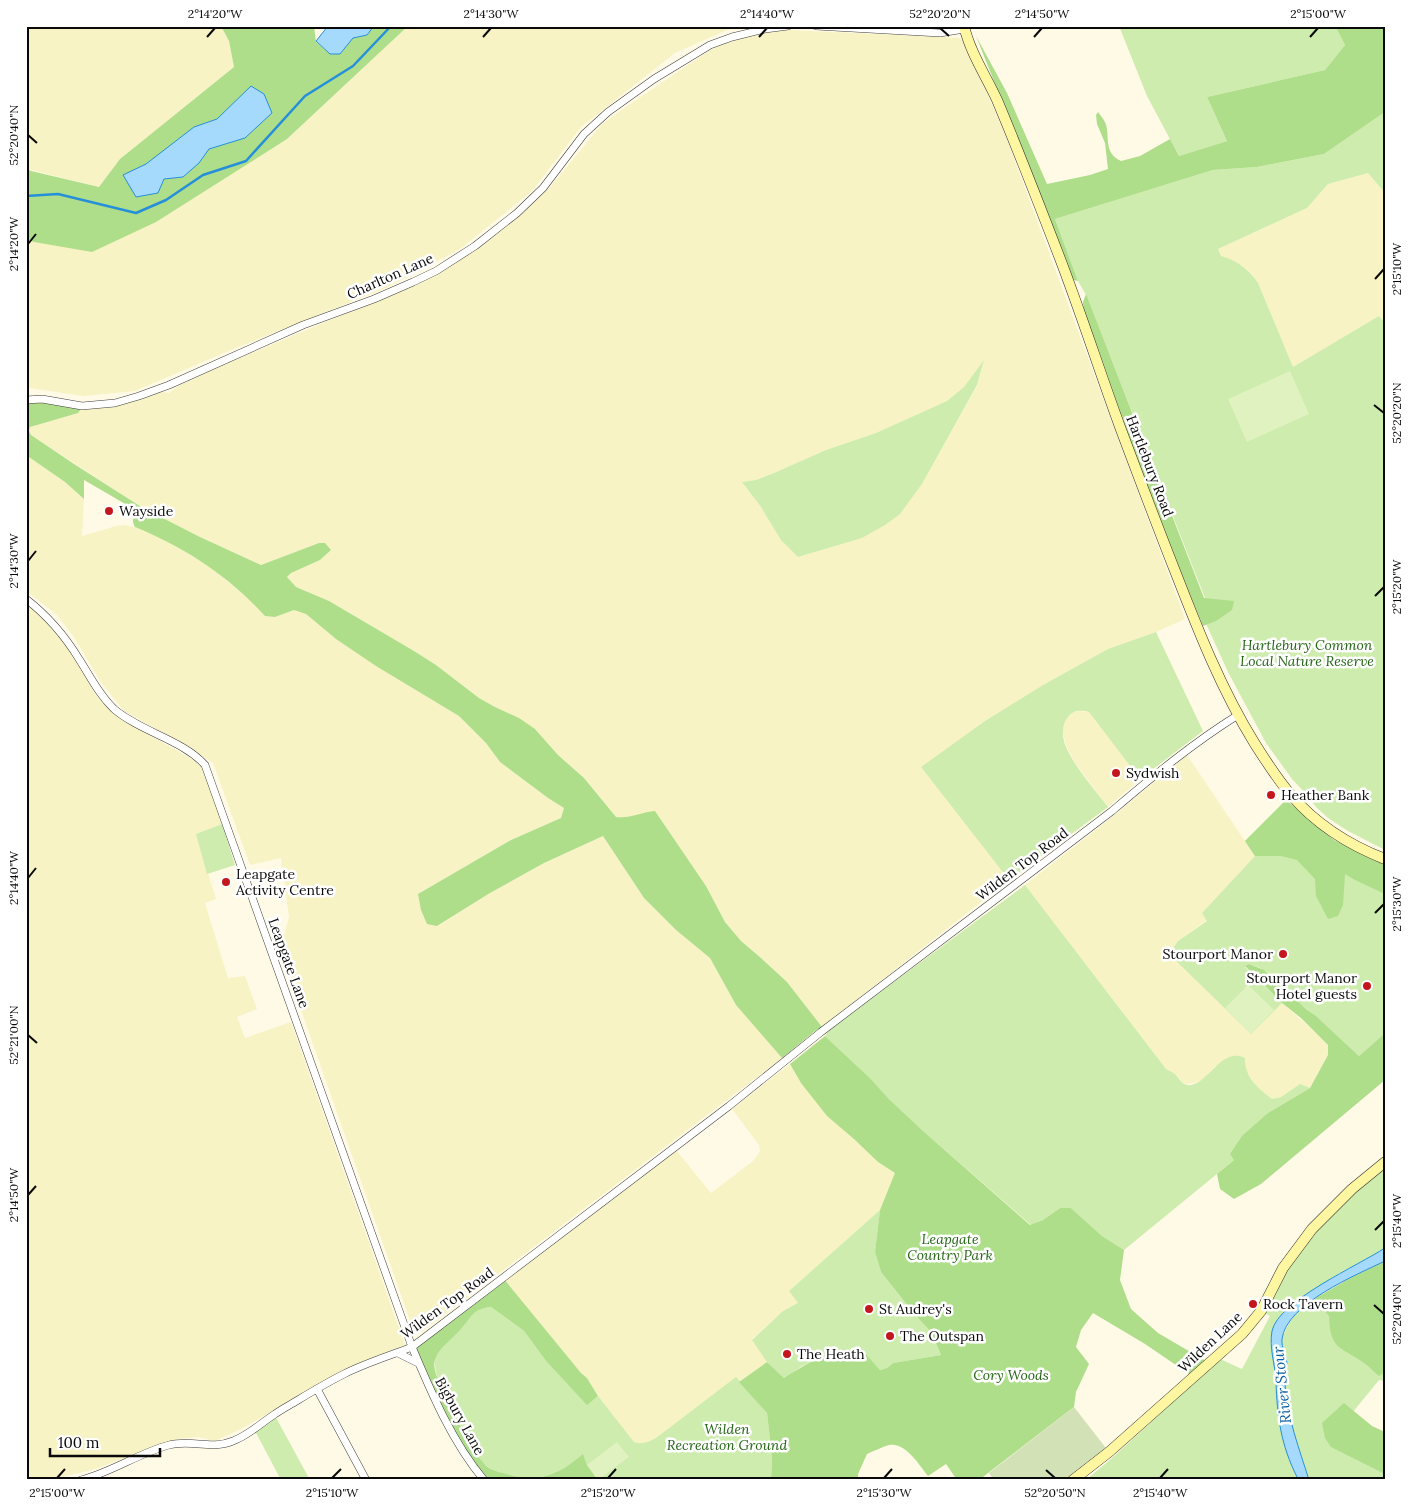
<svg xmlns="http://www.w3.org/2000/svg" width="1411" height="1506" font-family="Lora,serif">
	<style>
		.farmland { fill: #f7f3c4; fill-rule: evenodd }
		.green { fill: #cdecad }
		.forest { fill: #afde8b }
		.cemetery { fill: #d3e1b7 }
		.pitch { fill: #e0f2bf }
		.water { fill: #a5dafc; stroke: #268fd9 }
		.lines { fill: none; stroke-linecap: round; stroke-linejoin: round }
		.stream { stroke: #268fd9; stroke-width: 2.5 }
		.street-casing { stroke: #3c3c3c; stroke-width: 8 }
		.secondary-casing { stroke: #2b2b2b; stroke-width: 11 }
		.street { stroke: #fff; stroke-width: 7 }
		.secondary { stroke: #fff6a1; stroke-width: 10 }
		.ticks { fill: none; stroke: #090909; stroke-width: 2 }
		.poi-dot { fill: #c4171d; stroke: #fff; stroke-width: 2 }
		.labels { text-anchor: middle; stroke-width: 5; stroke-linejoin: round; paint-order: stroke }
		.street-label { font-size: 14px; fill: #090909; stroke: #fff }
		.poi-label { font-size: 14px; fill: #090909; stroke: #fff; text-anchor: start }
		.park-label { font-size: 14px; font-style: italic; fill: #256516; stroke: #fff }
		.water-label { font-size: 15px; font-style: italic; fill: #0a5fa4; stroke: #fff }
		.neatline { fill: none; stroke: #090909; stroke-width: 2 }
		.ticks-label { font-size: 12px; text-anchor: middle; fill: #090909 }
	</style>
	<rect width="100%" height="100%" fill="#fffae6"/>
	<g class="farmland">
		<polygon points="26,26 221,26 229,41 234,67 120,159 99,187 31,170 26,168"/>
		<polygon points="408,26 736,26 675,53 581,127 532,191 460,249 388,287 231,350 135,391 84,396 29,388 26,389 26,239 34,242 287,139"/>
		<path d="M790,30L959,38L965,42L1006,137L1185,619L1156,632L1108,649L1043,685L985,721L921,767L1009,880L822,1027L787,982L761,958L741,941L725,922L706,886L655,811L647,812L628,818L616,817L584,778L558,755L535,729L479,698L436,665L414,651L329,601L296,587L287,577L291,573L320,560L331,550L319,543L261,565L200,537L143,508L49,447L31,435L29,431L30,427L82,407L127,402L162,392L169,393L178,386L211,370L437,275L491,238L519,215L551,186L602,124L627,106L715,47L758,33ZM984,361L977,386L922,484L900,514L862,538L798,557L742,482L756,480L774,473L826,450L876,433L947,401L964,387Z"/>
		<polygon points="1368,173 1385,193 1385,322 1384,322 1379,316 1293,367 1258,283 1253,275 1247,269 1221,256 1218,249 1307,208 1328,184"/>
		<polygon points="26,455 65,482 84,499 82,536 116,526 125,525 135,527 160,537 209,566 254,603 265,616 275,617 294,610 306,614 336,639 459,716 486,743 500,762 548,798 564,808 561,818 511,840 418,894 438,926 490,893 544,863 603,836 644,898 676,930 710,958 736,1005 782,1058 430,1326 423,1331 414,1328 409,1318 280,950 289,917 281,858 250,865 213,763 195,751 124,711 100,681 74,637 56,614 26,591"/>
		<polygon points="26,602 46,620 58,635 71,652 95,694 119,718 192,759 202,767 222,824 196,834 216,899 205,903 228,978 245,976 257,1009 237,1017 245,1038 291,1022 405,1345 355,1365 241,1429 215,1441 198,1437 176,1439 95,1469 50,1480 26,1480"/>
		<polygon points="1079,711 1089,712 1140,779 1108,807 1076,764 1066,746 1063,733 1063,725 1066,718 1074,712"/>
		<polygon points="1187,755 1255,856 1202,913 1207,920 1178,941 1169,954 1250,1033 1282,1003 1313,1030 1328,1045 1328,1055 1310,1088 1300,1084 1281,1097 1272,1099 1264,1093 1252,1081 1247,1072 1215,1066 1204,1079 1195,1083 1187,1084 1183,1083 1177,1075 1166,1069 1025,885 1111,818"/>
		<polygon points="790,1064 801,1083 878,1162 895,1173 896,1179 890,1187 880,1210 789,1291 798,1303 783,1311 752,1339 767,1362 739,1382 736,1378 656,1438 648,1442 640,1444 634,1442 598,1396 587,1378 581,1373 504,1279 676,1150 711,1193 753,1161 760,1151 759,1145 732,1109"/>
	</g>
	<g class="green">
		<polygon points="1119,26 1335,26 1345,45 1325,70 1207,97 1227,141 1179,156 1147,96"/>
		<path d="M1385,112V193L1368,173L1328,184L1307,208L1218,249L1221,256C1236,260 1250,270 1258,283L1293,367L1379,316L1384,322H1385V850L1348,831L1328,818L1316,807L1308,796L1292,779L1266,743L1228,672L1203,617L1205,598L1086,295L1078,281L1055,219L1213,170L1257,167L1324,154Z"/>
		<polygon points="984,360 977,385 922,484 900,514 885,525 862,538 798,557 781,540 761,507 742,482 756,480 774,473 826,450 876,433 947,401 964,387"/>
		<path d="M1156,632L1203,731L1140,779L1089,712C1085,711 1078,710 1074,712C1061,719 1061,735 1066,747C1074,766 1095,790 1108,807L1009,880L921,767L985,721L1043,685L1108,649Z"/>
		<polygon points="1286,800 1334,840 1373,860 1385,864 1385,1033 1359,1056 1315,1015 1298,1003 1268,973 1260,968 1249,964 1245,967 1282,1003 1251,1034 1169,954 1178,941 1207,921 1202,913 1255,856 1245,841"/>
		<polygon points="222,824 235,865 207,874 196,834"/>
		<path d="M1025,885L1166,1069C1170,1071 1174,1073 1176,1075C1179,1078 1181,1082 1184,1084C1205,1093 1219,1045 1245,1058C1245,1062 1245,1067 1247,1071C1250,1082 1263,1092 1272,1099L1281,1097L1300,1084L1310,1088L1268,1113L1234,1160L1124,1250L1102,1236L1071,1208H1060L1043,1220L1031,1225L922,1130L889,1099L871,1079L825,1036L829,1030Z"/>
		<polygon points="1385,1162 1385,1248 1363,1262 1343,1271 1330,1279 1320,1286 1273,1330 1271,1344 1276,1371 1279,1422 1292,1467 1297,1478 1296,1480 1086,1480 1111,1459 1220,1359 1242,1369 1270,1316 1261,1311 1312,1229"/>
		<polygon points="880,1210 875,1252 881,1272 916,1316 931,1332 941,1355 893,1363 887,1368 880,1370 864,1353 825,1355 802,1366 784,1378 767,1362 752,1340 783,1311 798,1303 789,1291"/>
		<polygon points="1385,1261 1385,1381 1379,1380 1348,1418 1385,1467 1385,1480 1309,1480 1291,1424 1285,1385 1287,1361 1282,1345 1282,1337 1290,1321 1302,1307 1314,1299"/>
		<path d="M491,1307L524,1331L546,1361L587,1404L598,1396L634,1442C643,1445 648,1442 656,1438L736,1377L767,1413L772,1458L771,1480H598L587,1465L583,1455C559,1474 540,1483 510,1475C503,1473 494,1471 488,1467C475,1458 462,1428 455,1413C447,1398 435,1381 435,1364C434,1351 454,1337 462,1328C466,1324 468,1317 473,1313C479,1309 484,1308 491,1307Z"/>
		<polygon points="274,1414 310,1480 281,1480 254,1429"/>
	</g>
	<g class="forest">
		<polygon points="221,26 314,26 316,42 330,54 340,54 353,37 367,35 374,26 408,26 287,139 156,222 92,252 34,242 26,239 26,168 31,171 99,187 120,159 234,67 229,41"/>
		<path d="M1335,26H1385V112L1324,154L1257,167L1213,170L1055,219L1078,281L1073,280L976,36L1007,93L1047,184L1090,175L1108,169L1105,143L1097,124L1096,115L1098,112C1100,115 1103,118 1105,122C1111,135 1102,152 1121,161L1140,156L1170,139L1179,156L1227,141L1207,97L1325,70L1345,45Z"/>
		<path d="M1086,294L1204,598L1234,601L1232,610L1216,621L1203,626C1160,523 1120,417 1084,311L1083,302Z"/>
		<path d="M39,401L82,407L78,413L30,427L29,431L31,435L74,464L143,508L200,537L261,565L319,543H325L331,550L320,560L291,573L287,577L296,587L329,601L414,651L436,665L479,698L495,707L519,718L535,729L558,755L584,778L616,817C630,819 641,812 655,811L706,886L725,922L741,941L761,958L787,982L822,1027L815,1031L782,1058L736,1005L710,958L676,930L644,898L603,836L544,863L490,893L437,926L427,924L421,910L418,894L511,840L561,818L564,808L548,798L500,762L486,743L459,716L376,666L336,639L306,614L294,610L275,617L265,616C229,576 184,547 135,527C131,520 133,517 139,512L84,480V499L65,482L26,455V402Z"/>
		<polygon points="1286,800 1334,840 1373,860 1385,864 1385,894 1355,880 1345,874 1343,905 1338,916 1328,919 1316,896 1315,879 1297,860 1281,856 1255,856 1245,841"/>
		<polygon points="1249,964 1264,970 1306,1009 1315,1015 1359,1056 1385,1033 1385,1080 1261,1184 1234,1199 1220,1189 1217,1174 1234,1160 1230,1154 1242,1136 1268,1113 1310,1088 1328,1055 1328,1045 1301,1018 1282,1003 1245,966"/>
		<path d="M825,1036L871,1079L889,1099L922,1130L1030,1225L1043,1220L1060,1208H1071L1102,1236L1124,1250L1120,1280L1131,1309L1158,1333L1206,1361L1192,1376L1145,1344L1093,1313L1081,1330L1076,1347L1089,1364L1076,1392L1074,1407L979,1480H957L946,1464L928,1476C919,1465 906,1442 889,1445C882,1447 874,1451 867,1454L858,1474V1480H771L772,1458L767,1413L739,1382L767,1362L784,1378C799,1368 823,1354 841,1350C848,1349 857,1351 864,1352L880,1370L887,1368L893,1363L941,1355L931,1332L916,1316L881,1272L875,1252L880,1210L895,1173L878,1162L854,1139L827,1116L801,1083L790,1064Z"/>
		<path d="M1385,1261V1372L1379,1376C1374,1372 1369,1366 1364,1363C1340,1346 1330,1350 1329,1316L1314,1299L1350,1278Z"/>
		<path d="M504,1279L581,1373L587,1378L598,1396L587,1405L546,1361L524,1331L491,1307C473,1309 472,1316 462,1328C453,1339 439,1347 435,1360C431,1372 446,1395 451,1406C459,1422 474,1457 489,1468C494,1471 504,1473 510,1475C540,1483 560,1474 583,1454L587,1465L598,1480H484L472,1464L412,1347Z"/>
		<polygon points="1344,1403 1372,1426 1385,1432 1385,1474 1331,1447 1325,1438 1322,1423"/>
	</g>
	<polygon class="cemetery" points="1074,1407 1109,1452 1073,1480 994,1480 989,1473"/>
	<g class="pitch">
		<polygon points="1290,371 1309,414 1247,442 1228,399"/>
		<polygon points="1248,985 1274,1010 1251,1034 1225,1008"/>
		<polygon points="617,1442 629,1457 598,1480 587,1465"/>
	</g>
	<g class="water">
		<polygon points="328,26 374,26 367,35 353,38 340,54 330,54 316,41"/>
		<polygon points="251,86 264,94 272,113 245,138 209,149 199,163 183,177 164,179 158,193 136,197 123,175 146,164 194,127 217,119"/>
		<path d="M1385,1248V1261C1356,1275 1286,1304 1282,1339C1281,1348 1287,1356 1287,1365C1286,1371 1285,1378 1285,1384C1287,1417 1299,1448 1309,1480H1296L1297,1477C1281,1445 1277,1417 1276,1381C1275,1364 1269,1348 1272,1331C1278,1301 1359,1265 1385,1248Z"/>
	</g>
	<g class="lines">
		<polyline class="stream" points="26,196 58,194 136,213 166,200 203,175 246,161 305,96 353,66 391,26"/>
		<defs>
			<g id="street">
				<polyline points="816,26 940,33 964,29"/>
				<polyline points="26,400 42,399 82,406 115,403 139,396 169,385 303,325 374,299 413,282 436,271 475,246 517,213 543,188 584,134 608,112 654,79 710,45 732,37 765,29 788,26"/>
				<path d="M26,599C48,616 65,636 79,659C90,676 99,695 114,709C141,732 183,740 205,765L412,1347C431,1392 452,1442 484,1480"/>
				<polyline points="398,1353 418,1363"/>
				<polyline points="317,1389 366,1480"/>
				<path d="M81,1480C112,1472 139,1453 169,1445C191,1439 212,1450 233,1441C249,1435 261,1423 275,1414C282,1409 290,1405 298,1400C313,1391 328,1382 344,1374C366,1363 389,1356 412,1347L729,1106L821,1032L1112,811C1152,777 1193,743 1238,715"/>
			</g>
			<g id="secondary">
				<path d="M964,26C970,52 986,76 997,100C1019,152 1039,204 1059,256C1081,313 1099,370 1120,427C1138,475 1156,523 1175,571C1198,630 1221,689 1255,744C1266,761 1277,779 1291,795C1316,824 1349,845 1385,859"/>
				<polyline points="1073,1480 1109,1452 1242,1334 1261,1311 1283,1268 1312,1229 1352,1189 1385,1162"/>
			</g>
		</defs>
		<use href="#street" class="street-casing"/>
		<use href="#secondary" class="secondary-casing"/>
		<use href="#street" class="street"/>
		<use href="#secondary" class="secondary"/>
	</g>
	<path class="ticks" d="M940,28L949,36M207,37L215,28M483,37L491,28M759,37L767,28M1034,37L1042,28M1310,37L1318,28M28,135L37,143M28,244L36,234M1375,279L1384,269M1374,405L1384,413M28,561L36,551M1375,596L1384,587M28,878L36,868M1375,913L1384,904M28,1035L37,1043M28,1195L36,1186M1375,1230L1384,1221M1374,1305L1384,1314M1046,1470L1055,1478M57,1478L65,1469M332,1478L341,1469M608,1478L616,1469M884,1478L892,1469M1160,1478L1168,1469"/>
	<g class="poi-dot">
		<circle cx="109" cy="511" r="5"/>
		<circle cx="1116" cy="773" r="5"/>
		<circle cx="1271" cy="795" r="5"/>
		<circle cx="226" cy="882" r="5"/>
		<circle cx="1283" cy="954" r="5"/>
		<circle cx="1367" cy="986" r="5"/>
		<circle cx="1253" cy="1304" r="5"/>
		<circle cx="869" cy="1309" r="5"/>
		<circle cx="890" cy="1336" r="5"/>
		<circle cx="787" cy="1354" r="5"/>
	</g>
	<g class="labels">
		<g class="street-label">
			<text transform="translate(390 276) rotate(-24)" y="5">Charlton Lane</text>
			<text transform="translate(1150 466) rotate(69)" y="5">Hartlebury Road</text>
			<text transform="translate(1022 864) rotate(-37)" y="5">Wilden Top Road</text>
			<text transform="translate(289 963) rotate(70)" y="5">Leapgate Lane</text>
			<text transform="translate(447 1303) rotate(-36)" y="5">Wilden Top Road</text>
			<text transform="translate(1210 1342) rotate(-43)" y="5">Wilden Lane</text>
			<text transform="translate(460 1416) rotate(61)" y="5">Bigbury Lane</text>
		</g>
		<g class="poi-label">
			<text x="119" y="516">Wayside</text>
			<text x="1126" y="778">Sydwish</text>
			<text x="1281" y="800">Heather Bank</text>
			<text x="236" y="879">Leapgate<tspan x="236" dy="16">Activity Centre</tspan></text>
			<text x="1273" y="959" text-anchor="end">Stourport Manor</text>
			<text x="1357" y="983" text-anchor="end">Stourport Manor<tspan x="1357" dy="16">Hotel guests</tspan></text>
			<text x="1263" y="1309">Rock Tavern</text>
			<text x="879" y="1314">St Audrey's</text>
			<text x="900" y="1341">The Outspan</text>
			<text x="797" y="1359">The Heath</text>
		</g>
		<g class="park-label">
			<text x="1307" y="650">Hartlebury Common<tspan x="1307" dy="16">Local Nature Reserve</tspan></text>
			<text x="950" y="1244">Leapgate<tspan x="950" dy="16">Country Park</tspan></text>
			<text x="1011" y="1380">Cory Woods</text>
			<text x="727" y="1434">Wilden<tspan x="727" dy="16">Recreation Ground</tspan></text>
		</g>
		<g class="water-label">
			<text transform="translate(1282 1385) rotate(-96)" y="5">River Stour</text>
		</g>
	</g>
	<rect width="1411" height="1506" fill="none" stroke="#ffffff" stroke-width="55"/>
	<path d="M50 1448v8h110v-8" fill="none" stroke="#090909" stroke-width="2.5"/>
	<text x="58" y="1448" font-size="15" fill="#090909" stroke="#ffffff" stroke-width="4" paint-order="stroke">100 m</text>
	<rect x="28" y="28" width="1356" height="1450" class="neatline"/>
	<g class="ticks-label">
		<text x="215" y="18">2°14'20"W</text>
		<text x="491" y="18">2°14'30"W</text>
		<text x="767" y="18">2°14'40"W</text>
		<text x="940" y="18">52°20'20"N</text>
		<text x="1042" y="18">2°14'50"W</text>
		<text x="1318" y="18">2°15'00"W</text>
		<text transform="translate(14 135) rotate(-90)" y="4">52°20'40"N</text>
		<text transform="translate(14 244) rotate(-90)" y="4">2°14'20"W</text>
		<text transform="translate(1397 269) rotate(-90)" y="4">2°15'10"W</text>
		<text transform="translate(1397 413) rotate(-90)" y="4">52°20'20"N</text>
		<text transform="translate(14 561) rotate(-90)" y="4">2°14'30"W</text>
		<text transform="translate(1397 587) rotate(-90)" y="4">2°15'20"W</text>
		<text transform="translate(14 878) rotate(-90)" y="4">2°14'40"W</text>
		<text transform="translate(1397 904) rotate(-90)" y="4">2°15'30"W</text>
		<text transform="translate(14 1035) rotate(-90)" y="4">52°21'00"N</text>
		<text transform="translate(14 1195) rotate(-90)" y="4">2°14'50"W</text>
		<text transform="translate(1397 1221) rotate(-90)" y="4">2°15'40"W</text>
		<text transform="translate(1397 1314) rotate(-90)" y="4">52°20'40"N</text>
		<text x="57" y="1497">2°15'00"W</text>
		<text x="332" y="1497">2°15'10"W</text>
		<text x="608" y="1497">2°15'20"W</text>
		<text x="884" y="1497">2°15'30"W</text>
		<text x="1055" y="1497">52°20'50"N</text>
		<text x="1160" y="1497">2°15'40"W</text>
	</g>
</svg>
